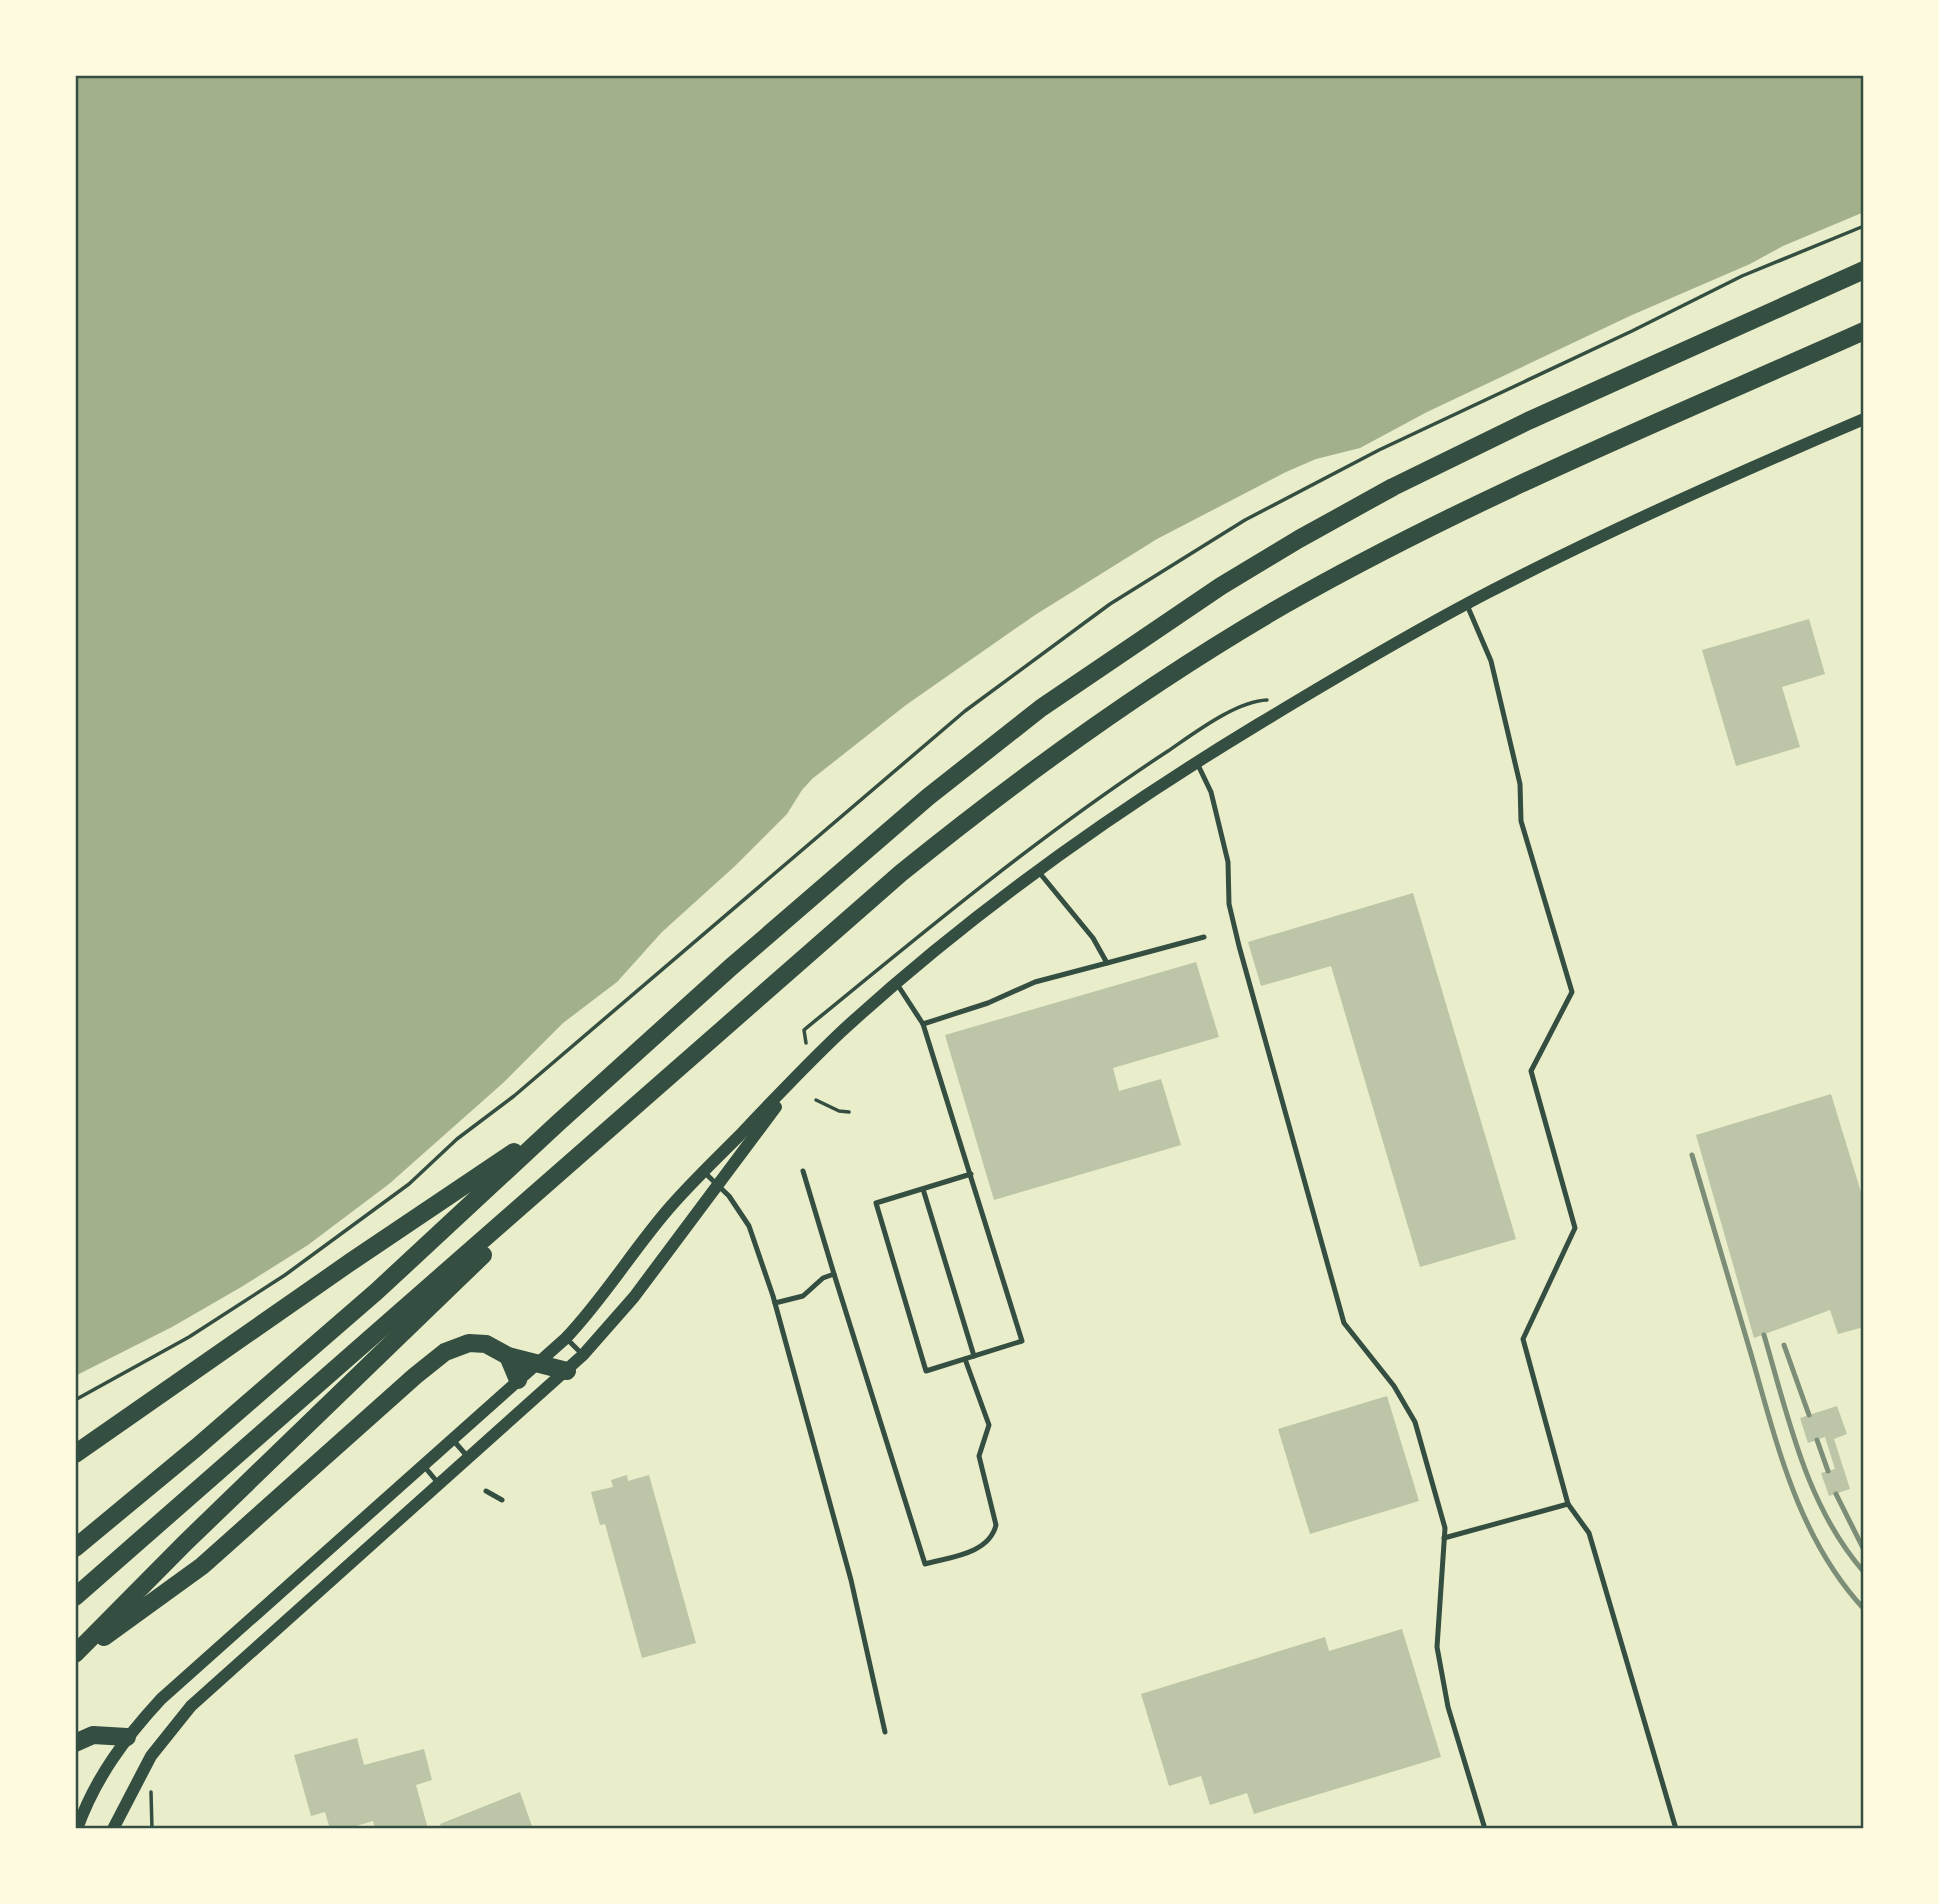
<svg xmlns="http://www.w3.org/2000/svg" width="1939" height="1904" font-family="Rubik,sans-serif">
	<style>
		.water { fill: #a3b18a }
		.building { fill: #bcc5a7 }
		.lines { fill: none; stroke-linecap: round; stroke-linejoin: round }
		.path { stroke: #344e41; stroke-width: 3.5 }
		.service { stroke: #344e41; stroke-width: 5 }
		.tertiary { stroke: #344e41; stroke-width: 12 }
		.motorway { stroke: #344e41; stroke-width: 18 }
		.rail { stroke: #7c8e77; stroke-width: 5 }
		.neatline { fill: none; stroke: #344e41; stroke-width: 2.5 }
	</style>
	<rect width="100%" height="100%" fill="#e9edc9"/>
	<polygon class="water" points="75,75 1864,75 1864,212 1783,246 1750,264 1632,315 1427,412 1360,448 1316,459 1286,472 1157,539 1035,615 906,705 812,779 802,790 787,814 735,866 662,932 617,982 563,1023 503,1083 389,1184 308,1245 243,1286 172,1327 75,1376"/>
	<g class="building">
		<polygon points="1809,619 1825,674 1782,687 1800,747 1736,766 1702,650"/>
		<polygon points="1413,893 1516,1239 1420,1267 1331,966 1261,986 1248,942"/>
		<polygon points="1196,962 1219,1037 1113,1068 1119,1091 1161,1079 1181,1145 994,1200 945,1035"/>
		<polygon points="1831,1094 1864,1202 1864,1327 1838,1334 1830,1310 1754,1338 1696,1135"/>
		<polygon points="1387,1396 1419,1501 1310,1534 1278,1429"/>
		<polygon points="1837,1406 1847,1434 1834,1439 1850,1489 1829,1496 1821,1473 1835,1469 1825,1437 1808,1443 1800,1418"/>
		<polygon points="627,1475 628,1481 649,1475 696,1643 642,1658 605,1524 600,1525 591,1492 613,1487 611,1480"/>
		<polygon points="1402,1629 1441,1757 1254,1814 1247,1793 1210,1805 1201,1776 1169,1786 1141,1694 1325,1637 1329,1651"/>
		<polygon points="357,1738 364,1765 424,1749 432,1780 416,1785 428,1829 375,1829 373,1821 346,1829 330,1829 325,1812 311,1816 294,1755"/>
		<polygon points="520,1792 533,1829 442,1829 440,1824"/>
	</g>
	<g class="lines">
		<g class="path">
			<path d="M806,1043L804,1030C922,933 1040,835 1168,751C1193,734 1236,701 1267,700"/>
			<polyline points="816,1100 839,1111 849,1112"/>
			<polyline points="75,1400 189,1337 285,1275 409,1184 457,1139 514,1096 965,711 1110,604 1245,520 1379,450 1632,331 1742,276 1864,226"/>
			<polyline points="151,1792 152,1829"/>
		</g>
		<g class="service">
			<polyline points="1197,763 1211,792 1228,862 1229,904 1239,946 1344,1323 1394,1386 1415,1422 1445,1528 1437,1647 1448,1707 1485,1829"/>
			<polyline points="1038,871 1093,938 1107,963 1204,937"/>
			<polyline points="897,984 923,1024 988,1003 1035,982 1107,963"/>
			<polyline points="923,1024 1022,1341 926,1371 876,1203 971,1174"/>
			<polyline points="704,1172 729,1196 749,1226 773,1296 851,1580 885,1732"/>
			<polyline points="923,1189 974,1356"/>
			<path d="M834,1274L925,1564C950,1557 989,1554 996,1525L979,1456L989,1425L965,1359"/>
			<polyline points="775,1303 803,1296 823,1278 834,1274 803,1171"/>
			<polyline points="566,1338 583,1355"/>
			<polyline points="453,1440 467,1456"/>
			<polyline points="424,1466 438,1483"/>
			<polyline points="486,1491 502,1500"/>
			<polyline points="1568,1504 1589,1533 1676,1829"/>
			<polyline points="1444,1538 1568,1504 1523,1339 1575,1228 1531,1071 1572,992 1521,821 1520,784 1491,661 1467,605"/>
		</g>
		<g class="tertiary">
			<path d="M77,1829C95,1778 125,1738 161,1699L566,1338C605,1297 634,1248 671,1206C693,1181 716,1159 739,1136C772,1101 806,1065 841,1032C968,915 1110,814 1257,725C1333,679 1410,633 1489,592C1611,529 1737,473 1864,419"/>
			<polyline points="113,1829 151,1756 191,1706 583,1355 634,1297 776,1107"/>
		</g>
		<g class="motorway">
			<polyline points="508,1356 518,1380"/>
			<polyline points="75,1454 352,1261 514,1152"/>
			<polyline points="75,1548 197,1447 377,1291 558,1123 731,967 928,797 1041,708 1221,586 1299,539 1393,487 1528,421 1864,270"/>
			<path d="M75,1597L901,873C1022,775 1149,683 1284,605C1470,499 1669,418 1864,331"/>
			<polyline points="104,1637 202,1566 415,1376 445,1352 469,1343 486,1344 508,1356 567,1371"/>
			<polyline points="75,1654 185,1543 483,1255"/>
			<polyline points="75,1743 93,1735 127,1737"/>
		</g>
		<g class="rail">
			<path d="M1692,1155C1711,1221 1731,1287 1751,1354C1777,1444 1798,1538 1864,1609"/>
			<path d="M1764,1335C1788,1416 1806,1506 1864,1572"/>
			<polyline points="1784,1345 1809,1415"/>
			<polyline points="1817,1440 1828,1471"/>
			<polyline points="1836,1494 1864,1550"/>
		</g>
	</g>
	<rect width="1939" height="1904" fill="none" stroke="#fefae0" stroke-width="154"/>
	<rect x="77" y="77" width="1785" height="1750" class="neatline"/>
</svg>
